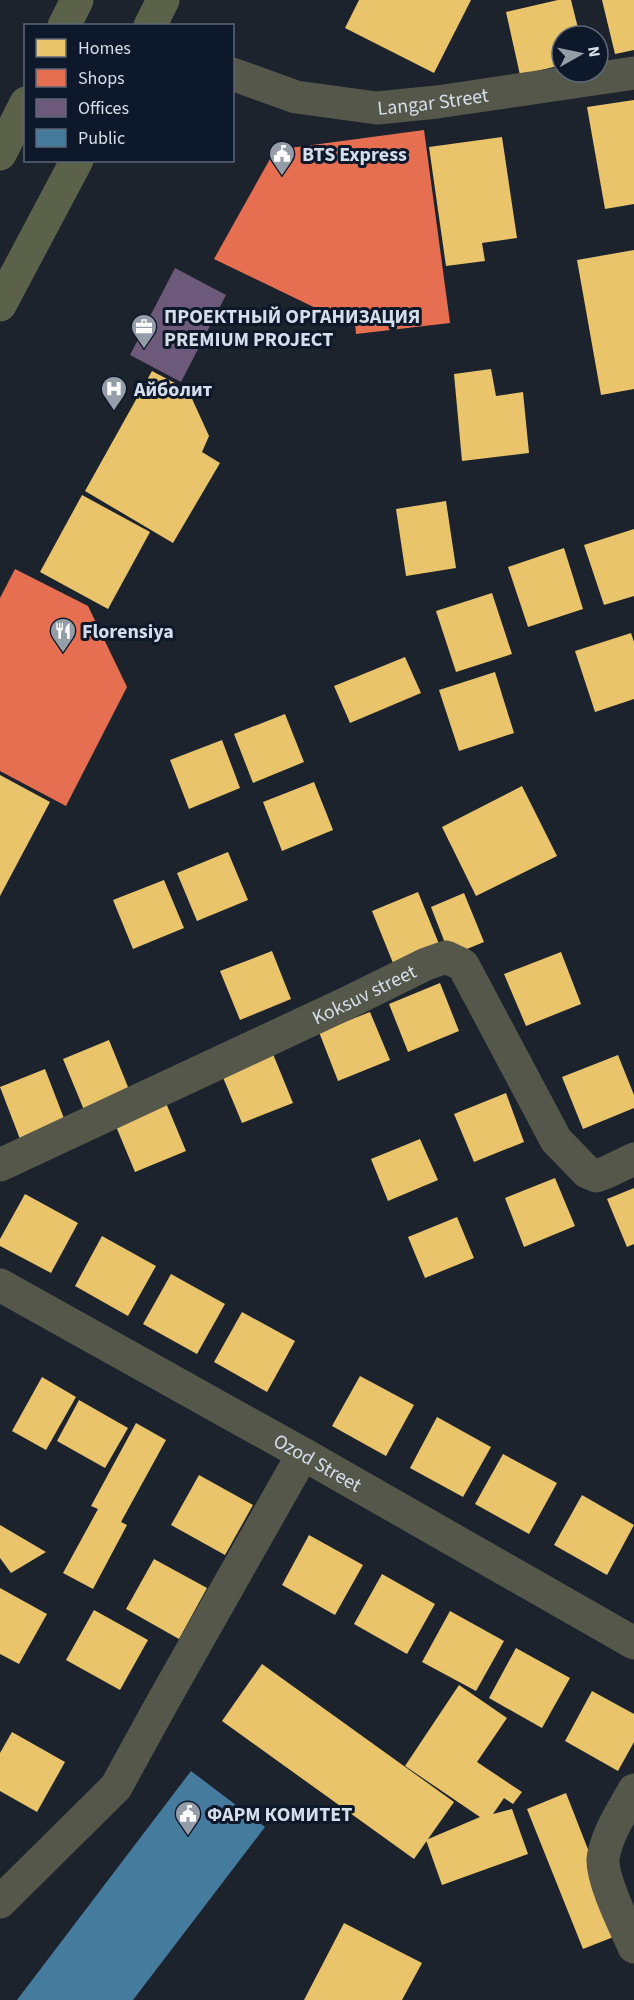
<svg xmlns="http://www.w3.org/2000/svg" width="634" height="2000" font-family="'Source Sans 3',sans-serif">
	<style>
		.homes { fill: #e9c46a }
		.shops { fill: #e76f51 }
		.offices { fill: #6d597a }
		.public { fill: #457b9d }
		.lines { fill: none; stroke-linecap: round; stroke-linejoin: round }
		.street { stroke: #54574a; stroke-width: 33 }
		.primary { stroke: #5c614a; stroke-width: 33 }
		.labels { text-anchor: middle; stroke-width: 6; stroke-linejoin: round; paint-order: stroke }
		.street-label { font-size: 20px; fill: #d6deeb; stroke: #0d182a }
		.poi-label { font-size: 20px; font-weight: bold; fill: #d6deeb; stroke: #0d182a; text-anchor: start }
	</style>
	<rect width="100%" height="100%" fill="#1d232d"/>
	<g class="homes">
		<polygon points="359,0 471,0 434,73 345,28"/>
		<polygon points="558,0 571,0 580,36 562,36 562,65 520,75 506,12"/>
		<polygon points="602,0 634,0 634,50 615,54"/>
		<polygon points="634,100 634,204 605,209 587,107"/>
		<polygon points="502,137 517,238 482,243 485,261 446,266 429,147"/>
		<polygon points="634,250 634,389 601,395 577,260"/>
		<polygon points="491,369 496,396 523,392 529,453 462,461 454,374"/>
		<polygon points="152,371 188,390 209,436 202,452 220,463 173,543 85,491"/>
		<polygon points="82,495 150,532 108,609 40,572"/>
		<polygon points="446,501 456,568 406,576 396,509"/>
		<polygon points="634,529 634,596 604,605 584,545"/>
		<polygon points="564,548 583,609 528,627 508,567"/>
		<polygon points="492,593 512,654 456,672 436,611"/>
		<polygon points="631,633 634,642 634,699 595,712 575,651"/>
		<polygon points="405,657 421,693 350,723 334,686"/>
		<polygon points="495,672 514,733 459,751 439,690"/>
		<polygon points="285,714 304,762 253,783 234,734"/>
		<polygon points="222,740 240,788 189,809 170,760"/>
		<polygon points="0,775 50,802 0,896"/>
		<polygon points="314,782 333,830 282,851 263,802"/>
		<polygon points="522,786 557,856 476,896 442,827"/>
		<polygon points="228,852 248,900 197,921 177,873"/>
		<polygon points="164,880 184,928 133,949 113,900"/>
		<polygon points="418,892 439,944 393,963 372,911"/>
		<polygon points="464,893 484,942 450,956 431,907"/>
		<polygon points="272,951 291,999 240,1020 220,971"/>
		<polygon points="561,952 581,1004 526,1026 504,974"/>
		<polygon points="440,983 459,1031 408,1052 389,1004"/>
		<polygon points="370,1012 390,1060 338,1081 319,1032"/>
		<polygon points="109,1040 130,1092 84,1110 63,1059"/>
		<polygon points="273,1054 293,1103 242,1123 222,1075"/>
		<polygon points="618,1055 634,1095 634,1108 583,1129 562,1077"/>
		<polygon points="45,1069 65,1121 20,1139 0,1087"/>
		<polygon points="506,1093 524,1142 474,1162 454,1114"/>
		<polygon points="166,1103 186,1151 135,1172 115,1124"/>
		<polygon points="420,1139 438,1180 388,1201 371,1159"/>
		<polygon points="555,1178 575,1226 524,1247 505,1198"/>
		<polygon points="634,1188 634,1244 627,1247 607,1199"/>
		<polygon points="25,1194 78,1223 51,1273 0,1246 0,1239"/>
		<polygon points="457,1217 474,1258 425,1278 408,1237"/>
		<polygon points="102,1236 156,1266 128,1316 75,1286"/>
		<polygon points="171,1274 225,1304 197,1354 143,1324"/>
		<polygon points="242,1312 295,1341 267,1392 214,1362"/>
		<polygon points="360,1376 414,1405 386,1456 332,1426"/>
		<polygon points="42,1377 76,1397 46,1450 12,1431"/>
		<polygon points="79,1400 128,1428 105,1468 57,1441"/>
		<polygon points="437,1417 491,1447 463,1497 410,1468"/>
		<polygon points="136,1423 166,1440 121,1522 127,1525 93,1589 63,1573 98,1509 91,1506"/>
		<polygon points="503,1454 557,1483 529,1534 475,1504"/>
		<polygon points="199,1475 253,1505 225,1555 171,1525"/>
		<polygon points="582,1495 634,1525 607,1575 554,1545"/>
		<polygon points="0,1525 46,1552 11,1573 0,1558"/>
		<polygon points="309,1535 363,1565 335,1615 282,1585"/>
		<polygon points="154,1559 207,1588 179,1639 126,1609"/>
		<polygon points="382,1574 435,1604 407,1654 354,1624"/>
		<polygon points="0,1588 47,1614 19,1664 0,1654"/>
		<polygon points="94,1610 148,1640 120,1690 66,1660"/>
		<polygon points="450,1611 504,1641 476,1691 422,1662"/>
		<polygon points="516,1648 570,1678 542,1728 489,1698"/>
		<polygon points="262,1664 454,1802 414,1859 222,1721"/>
		<polygon points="459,1685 507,1718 477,1762 522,1792 513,1804 504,1798 493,1814 512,1809 528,1854 442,1885 426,1840 480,1817 405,1766"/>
		<polygon points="592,1691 634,1714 634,1742 618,1771 565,1741"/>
		<polygon points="12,1732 65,1762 37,1812 0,1791 0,1753"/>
		<polygon points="566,1793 621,1934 583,1949 527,1809"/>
		<polygon points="344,1923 422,1963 402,2000 304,2000"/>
	</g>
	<g class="shops">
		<polygon points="424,130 450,323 356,334 354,310 326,313 214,259 275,150"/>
		<polygon points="15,569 88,606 127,687 66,806 0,771 0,598"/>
	</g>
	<polygon class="offices" points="175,268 226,295 181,382 130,355"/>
	<polygon class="public" points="191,1771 265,1827 133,2000 17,2000"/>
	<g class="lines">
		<g class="street">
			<path id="s1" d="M232,74L296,97L377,108L437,102L634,73"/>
			<path id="s2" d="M0,1165L347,1003L426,964L446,957L463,965L556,1140L587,1172L596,1176L607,1172L634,1159"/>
			<path id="s3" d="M0,1285L303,1454L634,1643"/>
			<path d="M634,1790C623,1810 606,1835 603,1859C602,1881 625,1926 634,1947"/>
			<polyline points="0,1902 116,1787 161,1705 303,1454"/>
		</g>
		<g class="primary">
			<polyline points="64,26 77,0"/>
			<polyline points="150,26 163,0"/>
			<polyline points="0,154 26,103"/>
			<polyline points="0,305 77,160"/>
		</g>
	</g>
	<defs>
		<symbol id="civic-pin" viewBox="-11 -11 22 30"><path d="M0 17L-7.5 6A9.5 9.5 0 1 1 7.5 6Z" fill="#959da8" stroke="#0d182a"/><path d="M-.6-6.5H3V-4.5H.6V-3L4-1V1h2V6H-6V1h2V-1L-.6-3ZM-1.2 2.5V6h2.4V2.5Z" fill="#fff"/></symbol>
		<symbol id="office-pin" viewBox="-11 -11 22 30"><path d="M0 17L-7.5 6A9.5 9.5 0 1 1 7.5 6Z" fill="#959da8" stroke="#0d182a"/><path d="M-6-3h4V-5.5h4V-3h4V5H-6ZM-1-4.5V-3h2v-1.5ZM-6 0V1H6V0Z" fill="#fff"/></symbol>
		<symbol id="hospital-pin" viewBox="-11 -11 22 30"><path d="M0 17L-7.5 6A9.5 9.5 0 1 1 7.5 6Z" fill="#959da8" stroke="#0d182a"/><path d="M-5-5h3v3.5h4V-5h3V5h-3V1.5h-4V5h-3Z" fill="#fff"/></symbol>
		<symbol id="restaurant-pin" viewBox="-11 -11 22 30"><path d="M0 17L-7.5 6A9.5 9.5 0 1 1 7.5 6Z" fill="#959da8" stroke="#0d182a"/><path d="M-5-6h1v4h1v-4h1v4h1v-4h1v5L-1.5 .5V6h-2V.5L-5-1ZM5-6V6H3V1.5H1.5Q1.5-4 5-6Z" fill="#fff"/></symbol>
	</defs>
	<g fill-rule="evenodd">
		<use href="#civic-pin" x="267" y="139" width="30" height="40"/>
		<use href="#office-pin" x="129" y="312" width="30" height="40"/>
		<use href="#hospital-pin" x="99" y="374" width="30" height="40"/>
		<use href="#restaurant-pin" x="48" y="616" width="30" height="40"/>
		<use href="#civic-pin" x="173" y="1799" width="30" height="40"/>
	</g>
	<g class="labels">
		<g class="street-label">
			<text dy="7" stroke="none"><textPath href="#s1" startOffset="206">Langar Street</textPath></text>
			<text dy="7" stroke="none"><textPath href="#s2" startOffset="402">Koksuv street</textPath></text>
			<text dy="7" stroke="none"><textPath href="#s3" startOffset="364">Ozod Street</textPath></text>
		</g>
		<g class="poi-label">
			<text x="302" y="161">BTS Express</text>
			<text x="164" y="323">ПРОЕКТНЫЙ ОРГАНИЗАЦИЯ<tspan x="164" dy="23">PREMIUM PROJECT</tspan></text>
			<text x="134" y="396">Айболит</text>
			<text x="82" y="638">Florensiya</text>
			<text x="207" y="1821">ФАРМ КОМИТЕТ</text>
		</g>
	</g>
	<rect x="24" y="24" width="210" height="138" fill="#0d182a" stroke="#5d6777" stroke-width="1.5"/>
	<rect x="36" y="39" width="30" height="18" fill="#e9c46a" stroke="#5d6777" stroke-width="1.5"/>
	<text x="78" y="54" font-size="18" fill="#d6deeb">Homes</text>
	<rect x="36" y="69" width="30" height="18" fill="#e76f51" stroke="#5d6777" stroke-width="1.5"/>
	<text x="78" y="84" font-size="18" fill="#d6deeb">Shops</text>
	<rect x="36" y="99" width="30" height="18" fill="#6d597a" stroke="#5d6777" stroke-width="1.5"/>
	<text x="78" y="114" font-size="18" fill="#d6deeb">Offices</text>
	<rect x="36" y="129" width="30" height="18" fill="#457b9d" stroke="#5d6777" stroke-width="1.5"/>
	<text x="78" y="144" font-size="18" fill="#d6deeb">Public</text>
	<g transform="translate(580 54) rotate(81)"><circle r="28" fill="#0d182a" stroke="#5d6777" stroke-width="1.5"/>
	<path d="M0-4.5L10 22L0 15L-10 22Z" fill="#959da8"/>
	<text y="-9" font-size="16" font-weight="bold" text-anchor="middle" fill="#d6deeb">N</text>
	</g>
</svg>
